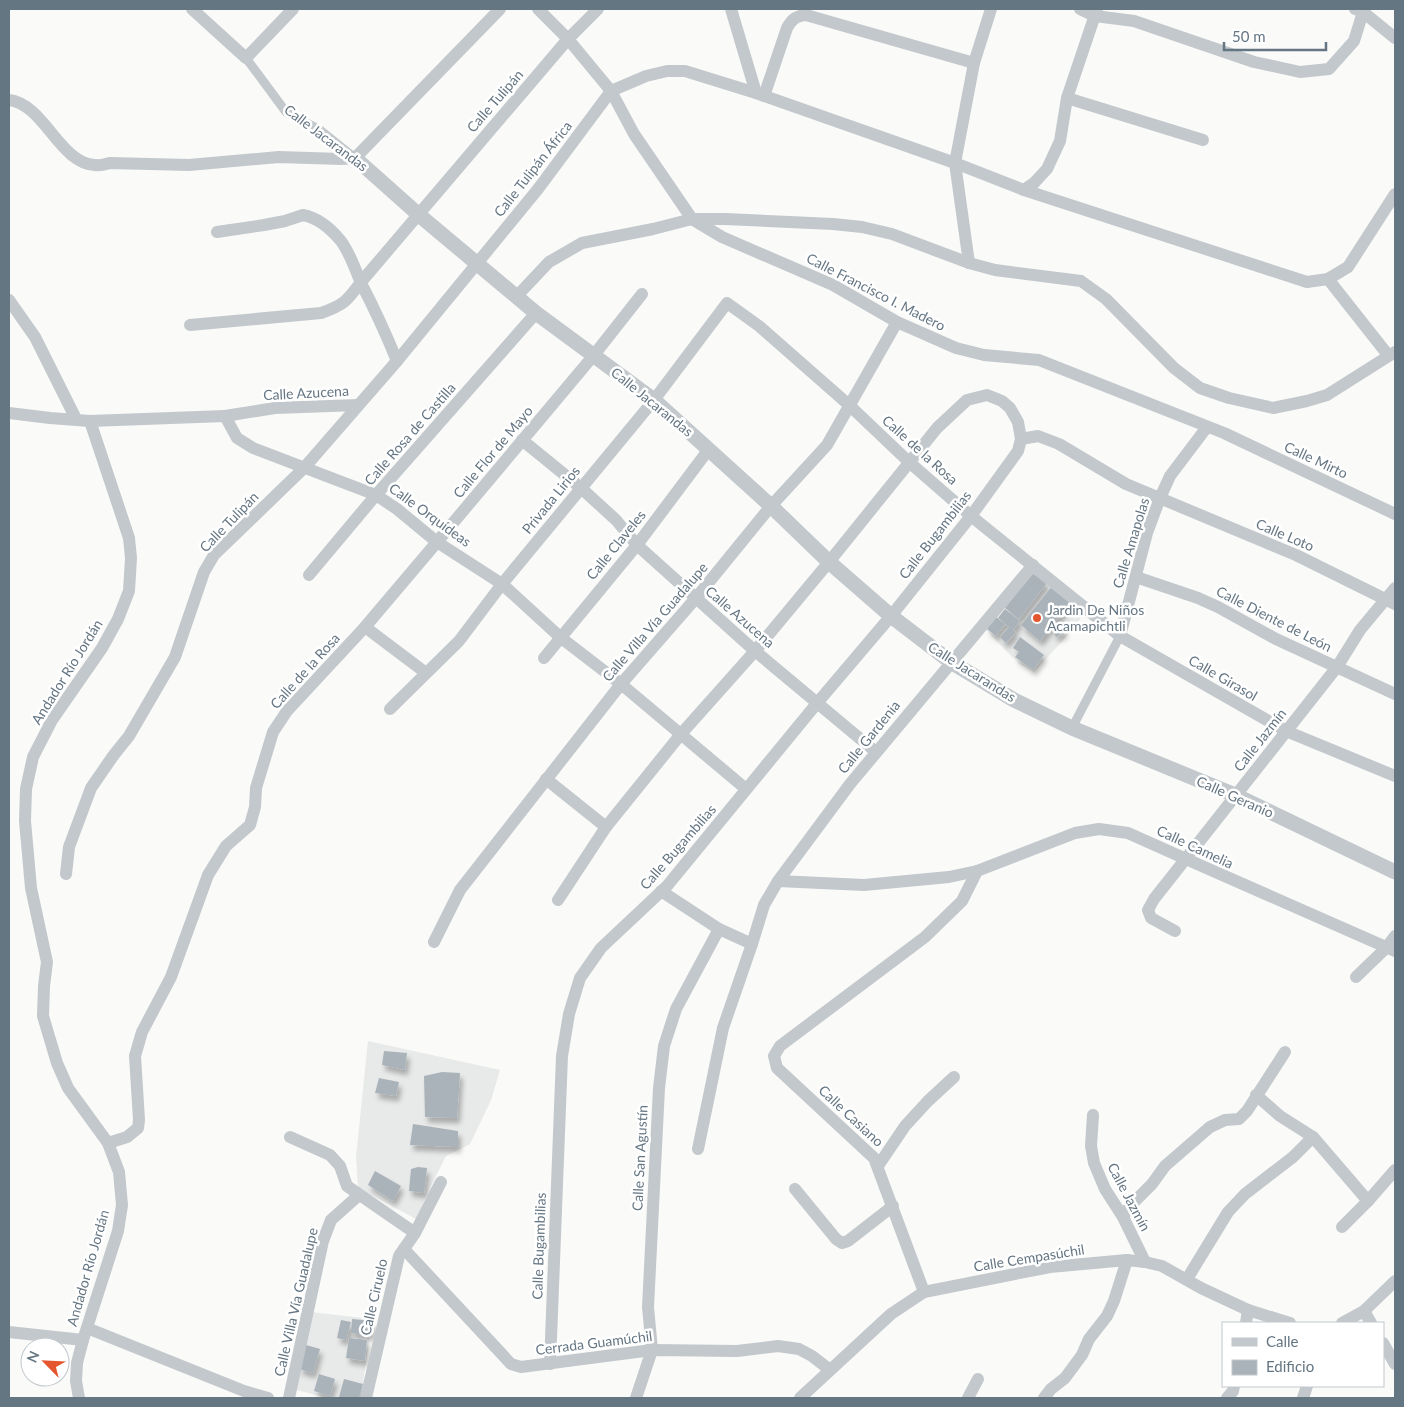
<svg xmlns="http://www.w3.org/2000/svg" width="1404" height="1407" font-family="Lato,sans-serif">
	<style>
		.built { fill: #e8e9e9 }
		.building { fill: #aab3b9; filter: url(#shadow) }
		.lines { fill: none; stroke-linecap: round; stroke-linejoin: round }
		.pedestrian { stroke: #c3c8cc; stroke-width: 9 }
		.minor { stroke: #c3c8cc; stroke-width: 12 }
		.tertiary { stroke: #c3c8cc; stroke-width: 15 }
		.poi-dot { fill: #e4572e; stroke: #fff; stroke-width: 2 }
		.labels { text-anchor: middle; stroke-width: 5; stroke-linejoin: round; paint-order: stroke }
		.street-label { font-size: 14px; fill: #657683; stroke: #fff }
		.poi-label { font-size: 14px; fill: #657683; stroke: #fff; text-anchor: start }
	</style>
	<defs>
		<filter id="shadow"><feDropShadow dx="3" dy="5.5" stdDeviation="2.5" flood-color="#0004"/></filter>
	</defs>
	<rect width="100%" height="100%" fill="#fafaf8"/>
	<g class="built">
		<polygon points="1032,568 1085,610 1076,626 1034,672 1019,664 985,629"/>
		<polygon points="368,1041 500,1070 491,1100 470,1144 446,1156 431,1186 416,1219 358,1188 356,1157"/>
		<polygon points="311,1312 372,1319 361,1398 327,1398 293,1389"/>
	</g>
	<g class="building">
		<polygon points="1033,572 1047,583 1019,619 1005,608"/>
		<polygon points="1052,586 1071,602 1040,641 1021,625"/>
		<polygon points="1005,609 1020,621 1013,630 1016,632 1006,643 1000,637 1009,627 998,618"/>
		<polygon points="996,617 1005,624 996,636 987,629"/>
		<polygon points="1062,626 1065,632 1056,637 1052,630"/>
		<polygon points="1020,637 1044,655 1033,670 1015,657 1019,652 1013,648"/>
		<polygon points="384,1051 407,1053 405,1070 382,1065"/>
		<polygon points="442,1072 460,1073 457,1118 425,1117 424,1076"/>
		<polygon points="379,1078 399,1082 396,1096 375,1093"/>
		<polygon points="413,1124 458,1131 458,1147 410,1145"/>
		<polygon points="418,1167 427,1168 424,1193 409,1191 411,1169"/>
		<polygon points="375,1171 401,1186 393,1201 368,1185"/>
		<polygon points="352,1319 373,1321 372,1336 351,1333"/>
		<polygon points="341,1320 351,1322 346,1340 337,1338"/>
		<polygon points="349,1338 367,1340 365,1361 346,1358"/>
		<polygon points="306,1345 320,1349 313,1373 299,1369"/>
		<polygon points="319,1374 335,1379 330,1396 314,1391"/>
		<polygon points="344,1379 363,1384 359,1398 339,1397"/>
	</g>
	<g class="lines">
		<g class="pedestrian">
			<polyline points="246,58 286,112 320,130 355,158"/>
			<polyline points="1072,728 1120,636"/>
		</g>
		<g class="minor">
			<polyline points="192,9 246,58 293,9"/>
			<polyline points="538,9 568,39 611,91 634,134 692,219 722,237 833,285 897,322 956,348 984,355 1039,360 1224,433 1395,514"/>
			<polyline points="731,9 756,93"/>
			<polyline points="1080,9 1095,16 1134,21 1254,62 1300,72 1329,69 1354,41 1363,12"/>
			<polyline points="1355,9 1363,12 1395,38"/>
			<path d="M764,96L787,28C792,19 796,16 806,15L974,63"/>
			<polyline points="1067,98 1203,140"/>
			<path d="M9,100C44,104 60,164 95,165C100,166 105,164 110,163L189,165L279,157L341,159L355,158L500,9"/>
			<polyline points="1024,190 1034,183 1047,169 1060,141 1067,98 1097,9"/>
			<path d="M217,232L264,225L285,221L303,215C319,218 331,229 341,241C350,253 355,269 361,283C374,308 386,334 397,361"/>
			<polyline points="969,263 955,163 974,63 991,9"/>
			<polyline points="1328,279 1388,355"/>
			<polyline points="516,297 549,262 582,243 653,229 692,219 725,219 833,224 862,227 892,234 969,263 995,270 1081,281 1106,299 1174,368 1200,388 1229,398 1273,408 1307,401 1327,395 1395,352"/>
			<polyline points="9,300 35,337 76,419"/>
			<path d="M190,325L321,313C344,305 347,301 361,282L568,39L598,9"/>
			<polyline points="9,413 50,418 90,421 225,416 237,438 253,448 376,495 397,509 437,542 502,584 560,637 621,684 746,789"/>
			<polyline points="225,416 275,408 358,405"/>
			<polyline points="1021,439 1038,436 1059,444 1126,484 1296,555 1395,604"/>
			<polyline points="522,440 581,488 616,520 637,545 755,651 876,752"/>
			<polyline points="309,575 376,495 536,313"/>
			<polyline points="1136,577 1198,598 1218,607 1276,639 1395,694"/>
			<polyline points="365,627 426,673"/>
			<polyline points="1120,636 1147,533 1160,498 1170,476 1207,427"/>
			<polyline points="544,658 637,545 709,449"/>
			<polyline points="390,709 459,641 502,584 654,400 727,303 759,326 849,405 909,462 971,516 1120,636 1286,731 1395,776"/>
			<polyline points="546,779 606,827"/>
			<polyline points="66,874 69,847 91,788 113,756 129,736 175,657 204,572 214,555 304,468 397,361 538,189 611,91 646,76 667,71 685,71 756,93 955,163 1024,190 1307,282 1328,279 1348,267 1395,194"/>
			<polyline points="778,881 864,885 949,877 977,871 1075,833 1099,829 1128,833 1186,859 1395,951"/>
			<polyline points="661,891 719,929 752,944"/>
			<polyline points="1175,931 1151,918 1148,910 1154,899 1337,667 1360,630 1395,588"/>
			<polyline points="434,942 460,890 621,684 696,598 771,506 827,445 897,322"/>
			<polyline points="1356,977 1386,948 1395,936"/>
			<polyline points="1256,1095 1280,1116 1313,1137 1368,1201"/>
			<polyline points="1093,1115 1091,1146 1094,1163 1105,1189 1123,1217 1145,1262"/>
			<polyline points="290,1137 330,1155 340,1166 347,1186 415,1233"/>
			<polyline points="108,1143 127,1137 138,1128 139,1120 135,1056 142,1032 171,977 208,875 226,846 250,825 255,807 256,788 273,732 287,711 365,627 437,542 594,355 642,294"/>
			<polyline points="698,1149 723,1028 752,944 764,905 778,881 850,784 1033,565"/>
			<polyline points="878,1166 905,1126 928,1101 954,1077"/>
			<polyline points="795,1189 836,1239 842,1243 848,1241 893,1206"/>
			<polyline points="1123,1217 1130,1206 1152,1184 1165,1166 1210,1127 1225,1120 1239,1119 1247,1111 1285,1052"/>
			<polyline points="1342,1227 1368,1201 1395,1170"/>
			<polyline points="404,1249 511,1364 521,1367 652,1350 737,1351 778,1346 799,1349 812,1356 830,1370"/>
			<polyline points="1187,1279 1228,1212 1245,1194 1293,1157 1313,1137"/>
			<polyline points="924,1292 874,1158 777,1068 774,1056 780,1046 925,937 962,901 977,871"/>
			<polyline points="1364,1311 1371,1323"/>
			<polyline points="1246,1323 1248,1310"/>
			<polyline points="1342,1323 1364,1311 1395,1281"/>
			<polyline points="87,1328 244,1391 268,1398"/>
			<polyline points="9,1332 83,1340"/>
			<polyline points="1383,1343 1395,1364"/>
			<polyline points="550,1364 562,1056 569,1014 580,978 601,948 667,886 818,702 891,616 971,516 1018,451 1021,439 1018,422 1010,408 1002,401 987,395 967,400 937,428 829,562 755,651 681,734 606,827 558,900"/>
			<polyline points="79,1398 76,1381 77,1363 83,1340 118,1231 122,1205 119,1172 108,1143 68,1088 57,1063 43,1016 44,986 47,962 31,888 25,821 26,789 33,757 52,720 102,648 118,619 129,591 131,558 129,538 90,421"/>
			<polyline points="289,1398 323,1241 331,1220 359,1195"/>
			<polyline points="366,1398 399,1256 415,1233 441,1182"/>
			<polyline points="636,1398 652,1350 648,1307 659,1088 664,1046 676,1009 719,929"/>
			<polyline points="800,1398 891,1314 924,1292 1050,1267 1127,1260 1145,1262 1162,1266 1201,1288 1248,1310 1290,1323"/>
			<polyline points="968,1398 978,1379"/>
			<polyline points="1044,1398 1051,1389 1065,1378 1082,1355 1089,1339 1107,1316 1114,1301 1127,1260"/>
			<polyline points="1227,1398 1233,1391 1234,1386"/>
			<polyline points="1303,1398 1307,1386"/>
		</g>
		<polyline class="tertiary" points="355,158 419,215 536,313 654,400 771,506 829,562 891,616 951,662 1014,700 1072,728 1235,795 1395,872"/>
	</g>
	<circle class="poi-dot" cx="1037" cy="618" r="5"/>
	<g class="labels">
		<g class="street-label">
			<text transform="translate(495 101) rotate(-49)" y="5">Calle Tulipán</text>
			<text transform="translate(326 138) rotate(37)" y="5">Calle Jacarandas</text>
			<text transform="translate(533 169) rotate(-52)" y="5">Calle Tulipán África</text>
			<text transform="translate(876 292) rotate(27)" y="5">Calle Francisco I. Madero</text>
			<text transform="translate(306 393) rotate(-3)" y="5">Calle Azucena</text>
			<text transform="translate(652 402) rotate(39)" y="5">Calle Jacarandas</text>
			<text transform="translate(410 434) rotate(-49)" y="5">Calle Rosa de Castilla</text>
			<text transform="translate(920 450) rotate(42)" y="5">Calle de la Rosa</text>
			<text transform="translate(493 452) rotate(-50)" y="5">Calle Flor de Mayo</text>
			<text transform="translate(1316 460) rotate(25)" y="5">Calle Mirto</text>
			<text transform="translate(551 500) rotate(-51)" y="5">Privada Lirios</text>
			<text transform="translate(430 515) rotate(36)" y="5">Calle Orquídeas</text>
			<text transform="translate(229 522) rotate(-46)" y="5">Calle Tulipán</text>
			<text transform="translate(935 535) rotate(-52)" y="5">Calle Bugambilias</text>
			<text transform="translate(1285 535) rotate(23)" y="5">Calle Loto</text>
			<text transform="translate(1131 543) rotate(-73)" y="5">Calle Amapolas</text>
			<text transform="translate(616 545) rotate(-51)" y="5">Calle Claveles</text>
			<text transform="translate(740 617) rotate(41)" y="5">Calle Azucena</text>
			<text transform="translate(1274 619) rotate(27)" y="5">Calle Diente de León</text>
			<text transform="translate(655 622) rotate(-49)" y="5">Calle Villa Vía Guadalupe</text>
			<text transform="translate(305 671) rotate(-48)" y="5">Calle de la Rosa</text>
			<text transform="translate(67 672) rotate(-58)" y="5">Andador Río Jordán</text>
			<text transform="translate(972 672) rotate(32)" y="5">Calle Jacarandas</text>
			<text transform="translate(1223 678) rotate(30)" y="5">Calle Girasol</text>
			<text transform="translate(869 737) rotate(-51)" y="5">Calle Gardenia</text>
			<text transform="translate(1260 740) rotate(-52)" y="5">Calle Jazmín</text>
			<text transform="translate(1235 797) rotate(24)" y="5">Calle Geranio</text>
			<text transform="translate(678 847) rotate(-49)" y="5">Calle Bugambilias</text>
			<text transform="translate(1195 847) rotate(25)" y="5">Calle Camelia</text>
			<text transform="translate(851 1116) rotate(43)" y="5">Calle Casiano</text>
			<text transform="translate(640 1158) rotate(-87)" y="5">Calle San Agustín</text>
			<text transform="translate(1129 1197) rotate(62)" y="5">Calle Jazmín</text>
			<text transform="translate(539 1246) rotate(-88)" y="5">Calle Bugambilias</text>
			<text transform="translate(1029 1258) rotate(-9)" y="5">Calle Cempasúchil</text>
			<text transform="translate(88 1268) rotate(-74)" y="5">Andador Río Jordán</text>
			<text transform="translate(374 1297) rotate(-77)" y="5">Calle Ciruelo</text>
			<text transform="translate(296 1302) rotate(-77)" y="5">Calle Villa Vía Guadalupe</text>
			<text transform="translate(594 1343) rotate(-7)" y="5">Cerrada Guamúchil</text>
		</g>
		<g class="poi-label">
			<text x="1047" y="615">Jardin De Niños<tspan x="1047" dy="16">Acamapichtli</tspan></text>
		</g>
	</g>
	<rect width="1404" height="1407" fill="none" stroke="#657683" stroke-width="20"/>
	<rect x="1222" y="1322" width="162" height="65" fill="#ffffff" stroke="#c1c8cd"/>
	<rect x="1232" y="1338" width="25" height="8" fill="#c3c8cc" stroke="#c1c8cd"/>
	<text x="1266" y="1347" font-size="15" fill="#657683">Calle</text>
	<rect x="1232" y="1360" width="25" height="15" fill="#aab3b9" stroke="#c1c8cd"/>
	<text x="1266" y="1372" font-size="15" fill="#657683">Edificio</text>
	<g transform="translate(45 1362) rotate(294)"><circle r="24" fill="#ffffff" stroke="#c1c8cd"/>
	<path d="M0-4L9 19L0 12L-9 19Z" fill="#e4572e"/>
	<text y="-8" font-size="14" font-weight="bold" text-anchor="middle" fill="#657683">N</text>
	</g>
	<path d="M1224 42v8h102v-8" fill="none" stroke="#657683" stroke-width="2.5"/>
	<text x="1232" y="42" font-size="15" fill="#657683" stroke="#ffffff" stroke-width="4" paint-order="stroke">50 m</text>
</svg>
